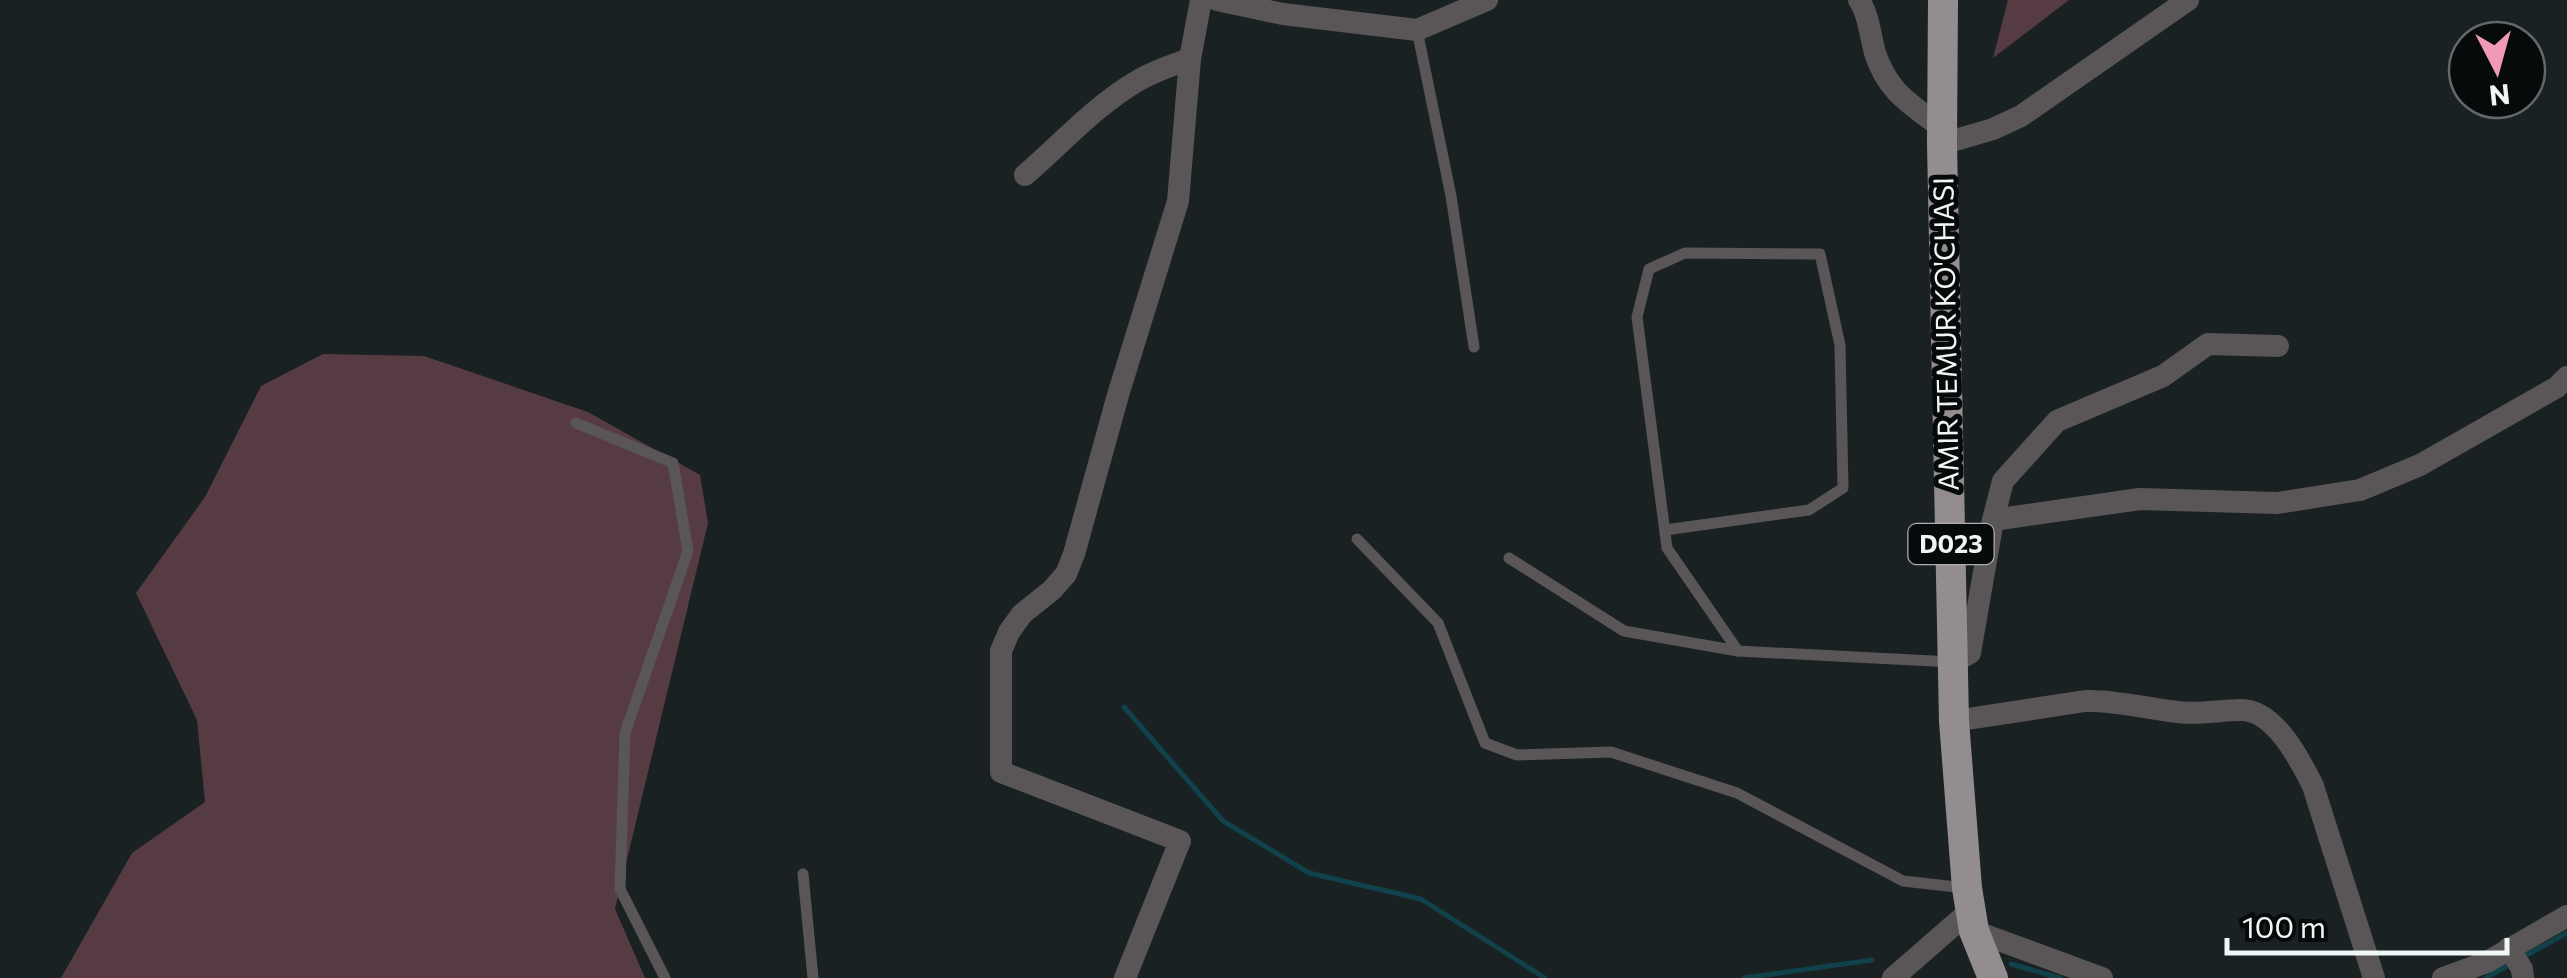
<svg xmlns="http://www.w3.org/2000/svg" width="2567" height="978" font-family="Commissioner,sans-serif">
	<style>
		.green { fill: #563b43 }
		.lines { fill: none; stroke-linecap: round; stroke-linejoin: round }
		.stream { stroke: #11414a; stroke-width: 5 }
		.service { stroke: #5a5657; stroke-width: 11 }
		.minor { stroke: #5a5657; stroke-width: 22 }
		.primary { stroke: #948d8f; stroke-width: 30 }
		.labels { text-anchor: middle; stroke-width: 10; stroke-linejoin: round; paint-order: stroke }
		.shield { fill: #070a0a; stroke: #aaaeaf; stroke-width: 2.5 }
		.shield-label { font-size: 25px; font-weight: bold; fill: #f0f5f6 }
		.street-label { font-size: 28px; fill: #f0f5f6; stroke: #070a0a }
	</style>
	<rect width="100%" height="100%" fill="#1a2122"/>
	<g class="green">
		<polygon points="2008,0 2069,0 1993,58"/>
		<polygon points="323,354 424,356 588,412 700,475 708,523 615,909 645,978 61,978 132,853 205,802 197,720 136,593 205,497 261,386"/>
	</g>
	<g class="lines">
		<g class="stream">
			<polyline points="1124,707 1223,821 1309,873 1421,899 1545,978"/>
			<polyline points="2523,957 2567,933"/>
			<polyline points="2011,964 2060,978"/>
			<polyline points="1744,978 1872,960"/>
			<polyline points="2486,978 2509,965"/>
		</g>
		<g class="service">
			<polyline points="1417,30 1451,196 1474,347"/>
			<polyline points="576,423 673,463 688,551 625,733 620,889 665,978"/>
			<polyline points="1665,530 1809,510 1843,488 1840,345 1820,254 1685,253 1649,269 1637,317 1667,548 1738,651"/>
			<polyline points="1357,539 1438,623 1485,743 1517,755 1611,752 1737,793 1903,881 1965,888"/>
			<polyline points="1509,558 1624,631 1738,651 1952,662"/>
			<polyline points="803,874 813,978"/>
		</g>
		<g class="minor">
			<polyline points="1217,0 1283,14 1417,30 1487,0"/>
			<path d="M1859,0C1869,15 1870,35 1875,53C1888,93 1911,104 1942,128"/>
			<polyline points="1942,144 1993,129 2021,116 2188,0"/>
			<path d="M1025,175C1062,143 1097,104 1139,80C1155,71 1172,65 1190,59"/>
			<polyline points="1993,520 2140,499 2277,503 2360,490 2420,465 2557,387 2567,377"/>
			<polyline points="1954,662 1970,653 1993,520 2003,481 2057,421 2163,376 2208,344 2278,346"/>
			<path d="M1954,721L2085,701C2117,700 2147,709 2178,712C2199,715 2219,710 2241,710C2275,710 2300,760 2313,786L2374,978"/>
			<polyline points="1974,931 2102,978"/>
			<polyline points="2509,948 2522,969 2523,978"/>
			<polyline points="1125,978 1180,841 1001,772 1001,651 1009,632 1022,614 1052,590 1066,574 1074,554 1118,395 1178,201 1190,59 1201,0"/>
			<polyline points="1893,978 1971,910"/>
			<polyline points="2443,978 2487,962 2567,916"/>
		</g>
		<polyline class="primary" points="1943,0 1942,144 1954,721 1967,888 1974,931 1993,978"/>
	</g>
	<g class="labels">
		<rect class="shield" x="1908.5" y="524" width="85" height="40" rx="8"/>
		<g class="shield-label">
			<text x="1951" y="553">D023</text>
		</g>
		<g class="street-label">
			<text transform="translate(1946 334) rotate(-91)" y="10">AMIR TEMUR KO'CHASI</text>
		</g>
	</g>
	<g transform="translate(2497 70) rotate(174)"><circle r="48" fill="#070a0a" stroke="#646868" stroke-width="2.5"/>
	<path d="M0-8L18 38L0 25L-18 38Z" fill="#f09ab5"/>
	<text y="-15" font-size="28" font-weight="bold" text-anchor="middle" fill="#f0f5f6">N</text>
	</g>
	<path d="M2227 938v15h280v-15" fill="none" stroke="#f0f5f6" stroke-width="5"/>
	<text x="2242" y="938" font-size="30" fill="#f0f5f6" stroke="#070a0a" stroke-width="8" paint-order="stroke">100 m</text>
</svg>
